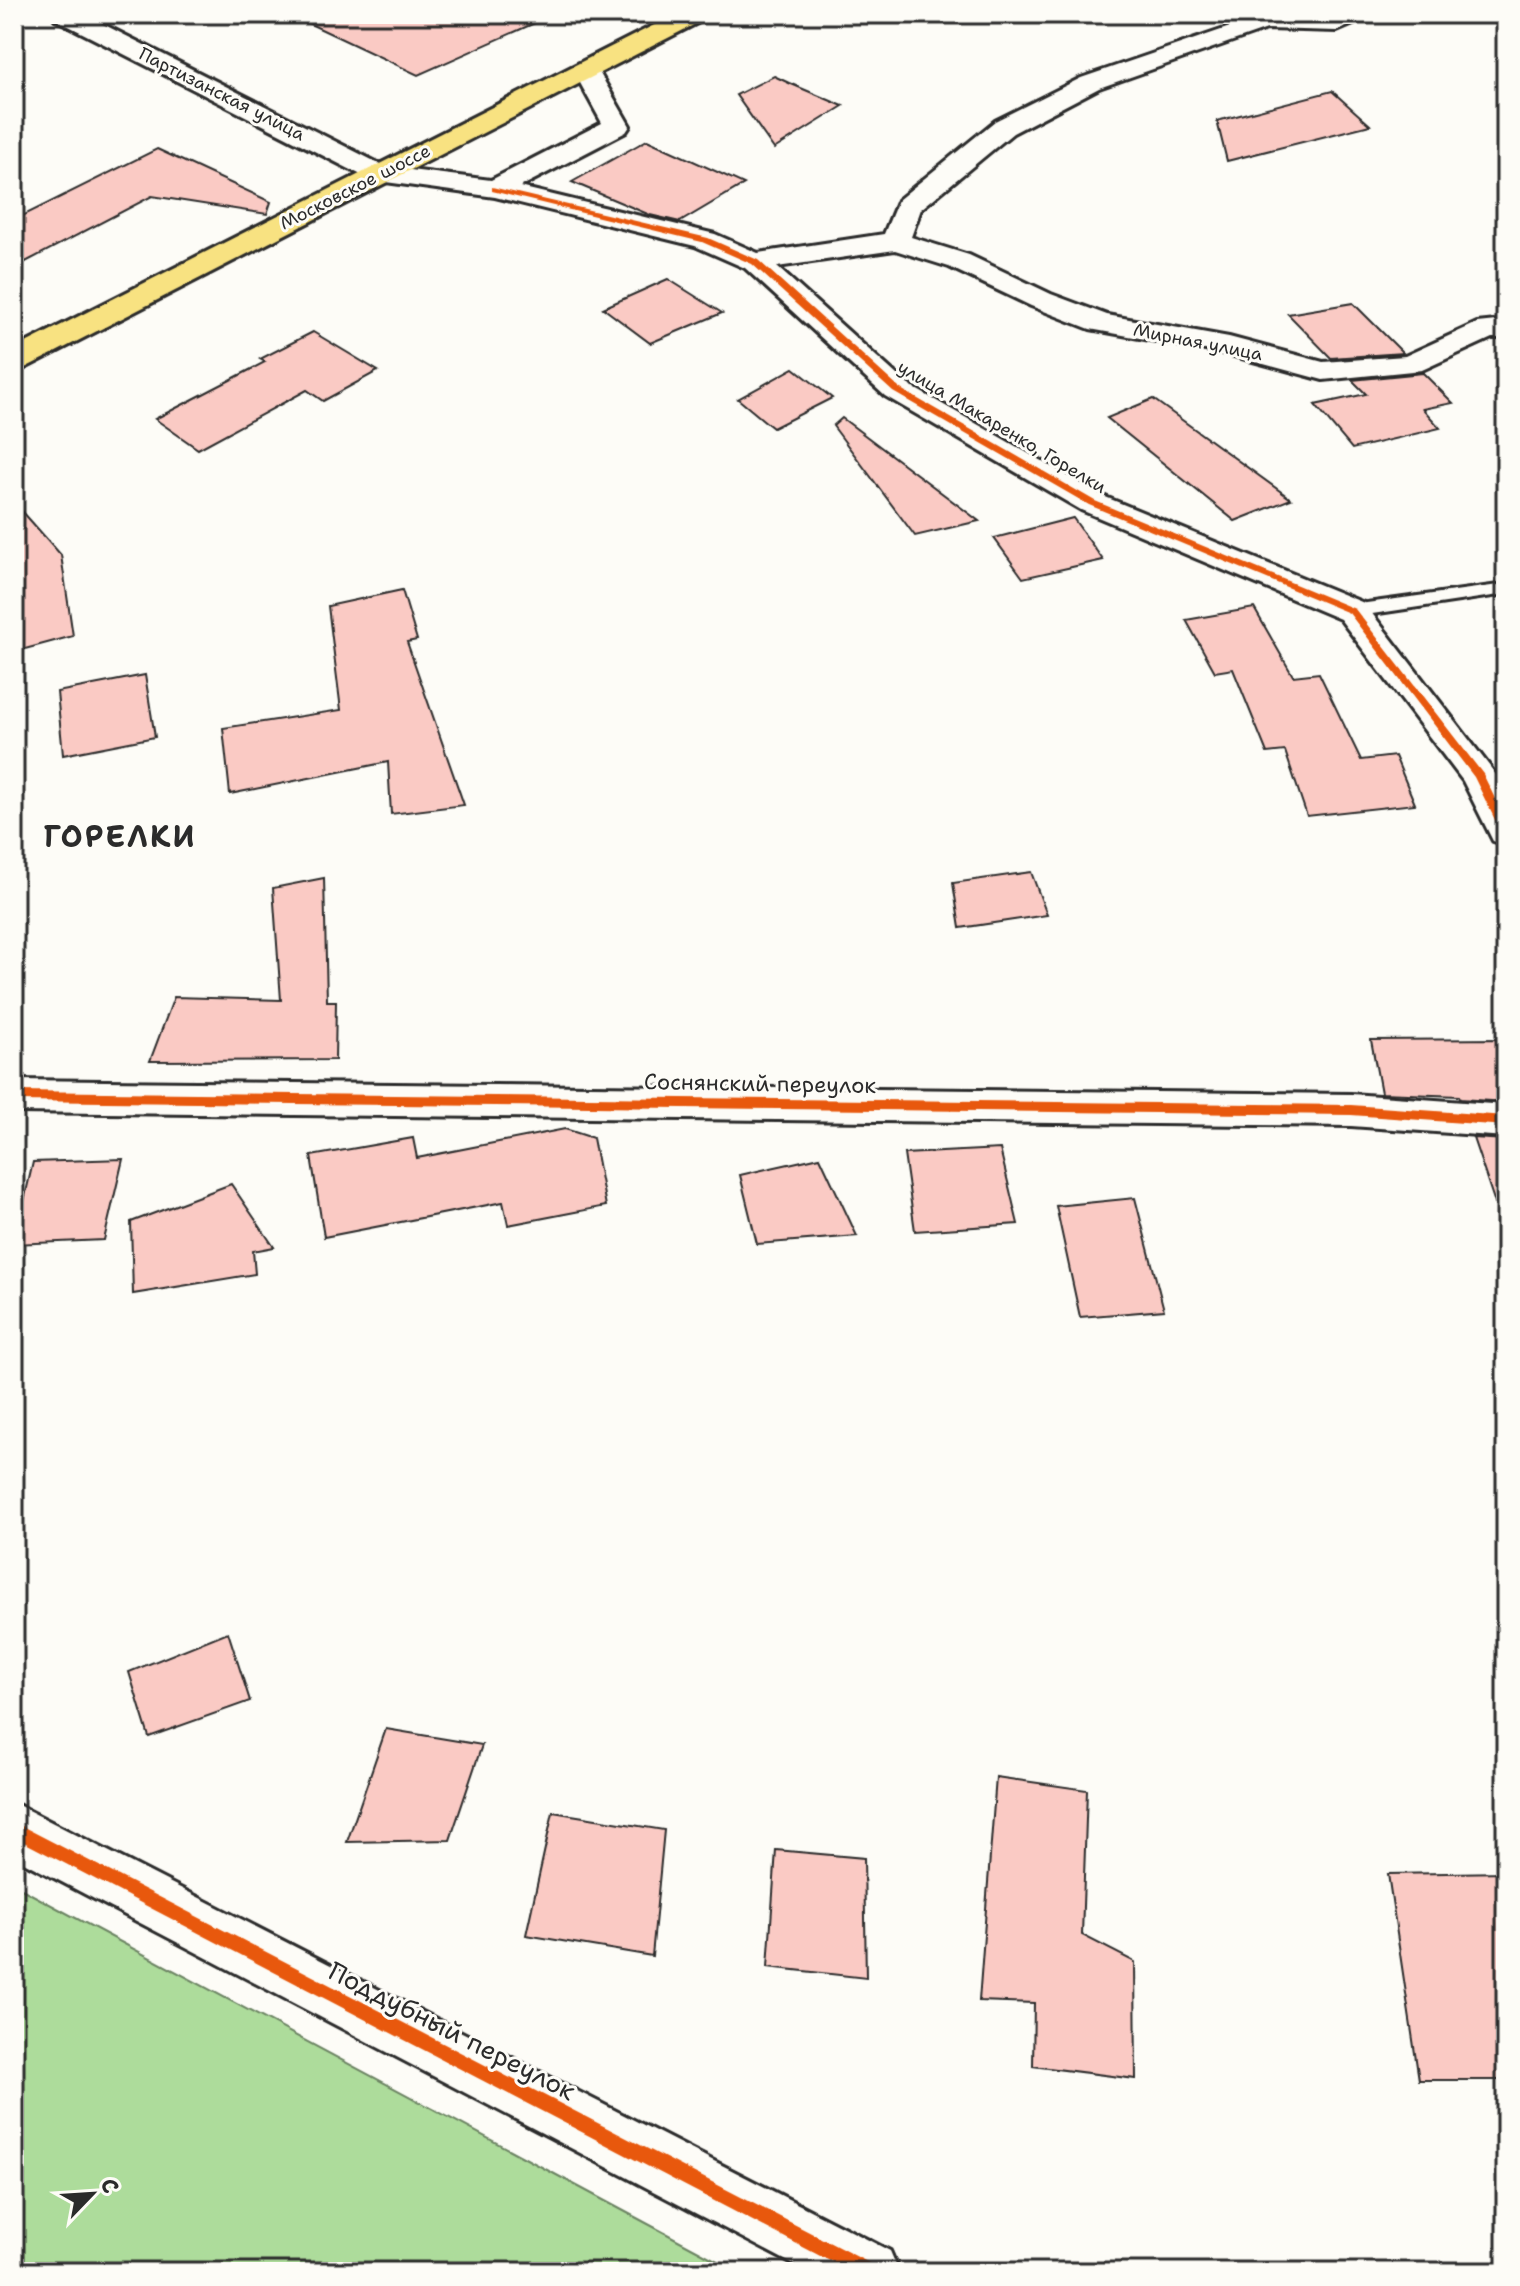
<svg xmlns="http://www.w3.org/2000/svg" width="1520" height="2286" font-family="'Shantell Sans',sans-serif">
	<style>
		.green { fill: #addc9b; stroke: #6c8463; stroke-width: 2 }
		.building { fill: #facac4; stroke: #2b2b2b; stroke-width: 2 }
		.lines { fill: none; stroke-linecap: round; stroke-linejoin: round }
		.lane-casing { stroke: #2b2b2b; stroke-width: 6 }
		.street-casing { stroke: #2b2b2b; stroke-width: 6 }
		.primary-casing { stroke: #2b2b2b; stroke-width: 6 }
		.lane { fill: #fdfcf7; fill-rule: evenodd }
		.street { fill: #fdfcf7; fill-rule: evenodd }
		.primary { fill: #f8e281; fill-rule: evenodd }
		.cycleway-casing { stroke: #fdfcf7; stroke-width: 5 }
		.cycleway { fill: #e8590c; fill-rule: evenodd }
		.labels { text-anchor: middle; stroke-width: 6; stroke-linejoin: round; paint-order: stroke }
		.far-street-label { font-size: 18px; fill: #2b2b2b; stroke: #fdfcf7 }
		.street-label { font-size: 22px; fill: #2b2b2b; stroke: #fdfcf7 }
		.near-street-label { font-size: 26px; fill: #2b2b2b; stroke: #fdfcf7 }
		.district-label { font-size: 30px; font-weight: bold; letter-spacing: 2px; fill: #2b2b2b; stroke: #fdfcf7 }
	</style>
	<rect width="100%" height="100%" fill="#fdfcf7"/>
	<filter id="ink" filterUnits="userSpaceOnUse"><feTurbulence type="fractalNoise" baseFrequency=".0125" numOctaves="2"/><feDisplacementMap in="SourceGraphic" scale="16" xChannelSelector="R" yChannelSelector="G"/><feConvolveMatrix kernelMatrix="1 2 1 2 8 2 1 2 1" color-interpolation-filters="sRGB"/></filter>
	<g filter="url(#ink)">
		<polygon class="green" points="14,1885 738,2272 14,2272"/>
		<g class="building">
			<polygon points="289,14 555,14 418,75"/>
			<polygon points="774,76 789,83 843,106 774,149 736,95"/>
			<polygon points="1332,91 1370,125 1227,161 1217,121"/>
			<polygon points="647,140 744,184 680,222 650,215 572,182"/>
			<polygon points="157,149 271,202 267,214 152,196 14,268 14,220"/>
			<polygon points="668,279 722,313 650,343 603,308"/>
			<polygon points="1353,303 1403,353 1331,358 1288,314"/>
			<polygon points="313,332 378,371 323,401 307,390 198,449 155,419 265,362 260,359"/>
			<polygon points="794,368 832,398 773,428 738,399"/>
			<polygon points="1423,373 1453,403 1423,409 1440,428 1352,449 1315,405 1366,394 1352,380"/>
			<polygon points="1153,399 1291,499 1235,521 1107,418"/>
			<polygon points="842,418 979,521 915,536 833,426"/>
			<polygon points="14,502 61,555 73,636 14,652"/>
			<polygon points="1073,518 1103,560 1023,578 994,538"/>
			<polygon points="402,590 417,640 407,642 464,805 391,814 388,762 230,794 223,728 341,710 328,606"/>
			<polygon points="1254,608 1293,676 1319,673 1361,760 1395,756 1415,804 1307,816 1285,751 1267,753 1233,669 1215,672 1186,620"/>
			<polygon points="145,675 155,737 63,755 57,692"/>
			<polygon points="1031,872 1047,915 960,928 953,883"/>
			<polygon points="324,878 327,1001 336,1001 335,1060 150,1061 174,997 281,1000 273,888"/>
			<polygon points="1506,1039 1506,1102 1460,1099 1459,1096 1381,1093 1371,1040"/>
			<polygon points="565,1129 593,1138 606,1206 508,1225 503,1202 324,1237 311,1156 413,1138 417,1158"/>
			<polygon points="1473,1138 1506,1140 1506,1211 1498,1212"/>
			<polygon points="1000,1149 1018,1224 915,1231 904,1154"/>
			<polygon points="820,1157 857,1236 757,1244 740,1175"/>
			<polygon points="123,1159 104,1240 14,1244 33,1162"/>
			<polygon points="231,1184 274,1247 253,1251 255,1274 133,1294 131,1222"/>
			<polygon points="1135,1198 1164,1310 1080,1317 1056,1206"/>
			<polygon points="228,1632 250,1701 149,1737 129,1672"/>
			<polygon points="386,1729 482,1745 450,1840 347,1842"/>
			<polygon points="996,1777 1087,1790 1082,1935 1135,1962 1136,2079 1033,2066 1034,2003 979,2001"/>
			<polygon points="553,1812 664,1830 652,1956 526,1935"/>
			<polygon points="776,1850 864,1858 866,1978 768,1967"/>
			<polygon points="1506,1872 1506,2080 1419,2080 1388,1874"/>
		</g>
		<g class="lines">
			<defs>
				<polygon id="lane" points="1506,584 1506,594 1352,617 1343,611 1352,605"/>
				<g id="street">
					<polygon points="52,14 83,14 386,167 491,180 602,123 573,70 577,65 595,65 630,126 626,132 520,187 715,234 758,253 884,234 898,200 995,121 1081,78 1265,15 1368,14 1365,19 1337,31 1267,29 1099,88 1013,133 921,209 911,237 969,255 1051,294 1107,315 1229,337 1323,362 1405,356 1477,323 1506,320 1506,338 1492,338 1422,370 1323,380 1227,354 1090,329 1031,306 949,267 895,250 777,267 907,384 1103,496 1364,603 1497,776 1506,794 1506,845 1493,841 1463,781 1340,619 1081,510 885,396 745,268 695,246 495,197 371,180 55,19"/>
					<polygon points="14,1080 1351,1094 1506,1105 1506,1137 1351,1126 14,1112"/>
					<polygon points="14,1803 890,2251 899,2272 808,2272 14,1857"/>
				</g>
				<polygon id="primary" points="676,14 709,14 705,19 25,368 14,370 14,349"/>
			</defs>
			<use href="#lane" class="lane-casing"/>
			<use href="#street" class="street-casing"/>
			<use href="#primary" class="primary-casing"/>
			<use href="#lane" class="lane"/>
			<use href="#street" class="street"/>
			<use href="#primary" class="primary"/>
			<defs>
				<g id="cycleway">
					<polygon points="492,187 708,238 758,260 899,388 1095,501 1355,609 1483,774 1506,821 1506,836 1501,832 1474,777 1349,613 1089,505 893,392 752,264 702,242 492,191"/>
					<polygon points="14,1091 1351,1105 1506,1116 1506,1126 1351,1115 14,1101"/>
					<polygon points="14,1822 875,2266 878,2272 851,2272 14,1837"/>
				</g>
			</defs>
			<use href="#cycleway" class="cycleway-casing"/>
			<use href="#cycleway" class="cycleway"/>
		</g>
	</g>
	<g class="labels">
		<g class="far-street-label">
			<text transform="translate(222 94) rotate(27)" y="6">Партизанская улица</text>
			<text transform="translate(355 187) rotate(-27)" y="6">Московское шоссе</text>
			<text transform="translate(1198 342) rotate(11)" y="6">Мирная улица</text>
			<text transform="translate(1002 427) rotate(31)" y="6">улица Макаренко, Горелки</text>
		</g>
		<g class="street-label">
			<text transform="translate(760 1083) rotate(1)" y="8">Соснянский переулок</text>
		</g>
		<g class="near-street-label">
			<text transform="translate(452 2031) rotate(27)" y="9">Поддубный переулок</text>
		</g>
		<g class="district-label">
			<text x="120" y="847">ГОРЕЛКИ</text>
		</g>
	</g>
	<rect width="1520" height="2286" fill="none" stroke="#fdfcf7" stroke-width="48"/>
	<rect x="24" y="24" width="1472" height="2238" fill="none" stroke="#2b2b2b" stroke-width="3" filter="url(#ink)"/>
	<g transform="translate(92 2194) rotate(65)" stroke="#fdfcf7" stroke-width="6" paint-order="stroke">
	<path d="M0-6L14 30L0 20L-14 30Z" fill="#2b2b2b"/>
	<text y="-12" font-size="22" font-weight="bold" text-anchor="middle" fill="#2b2b2b">С</text>
	</g>
</svg>
